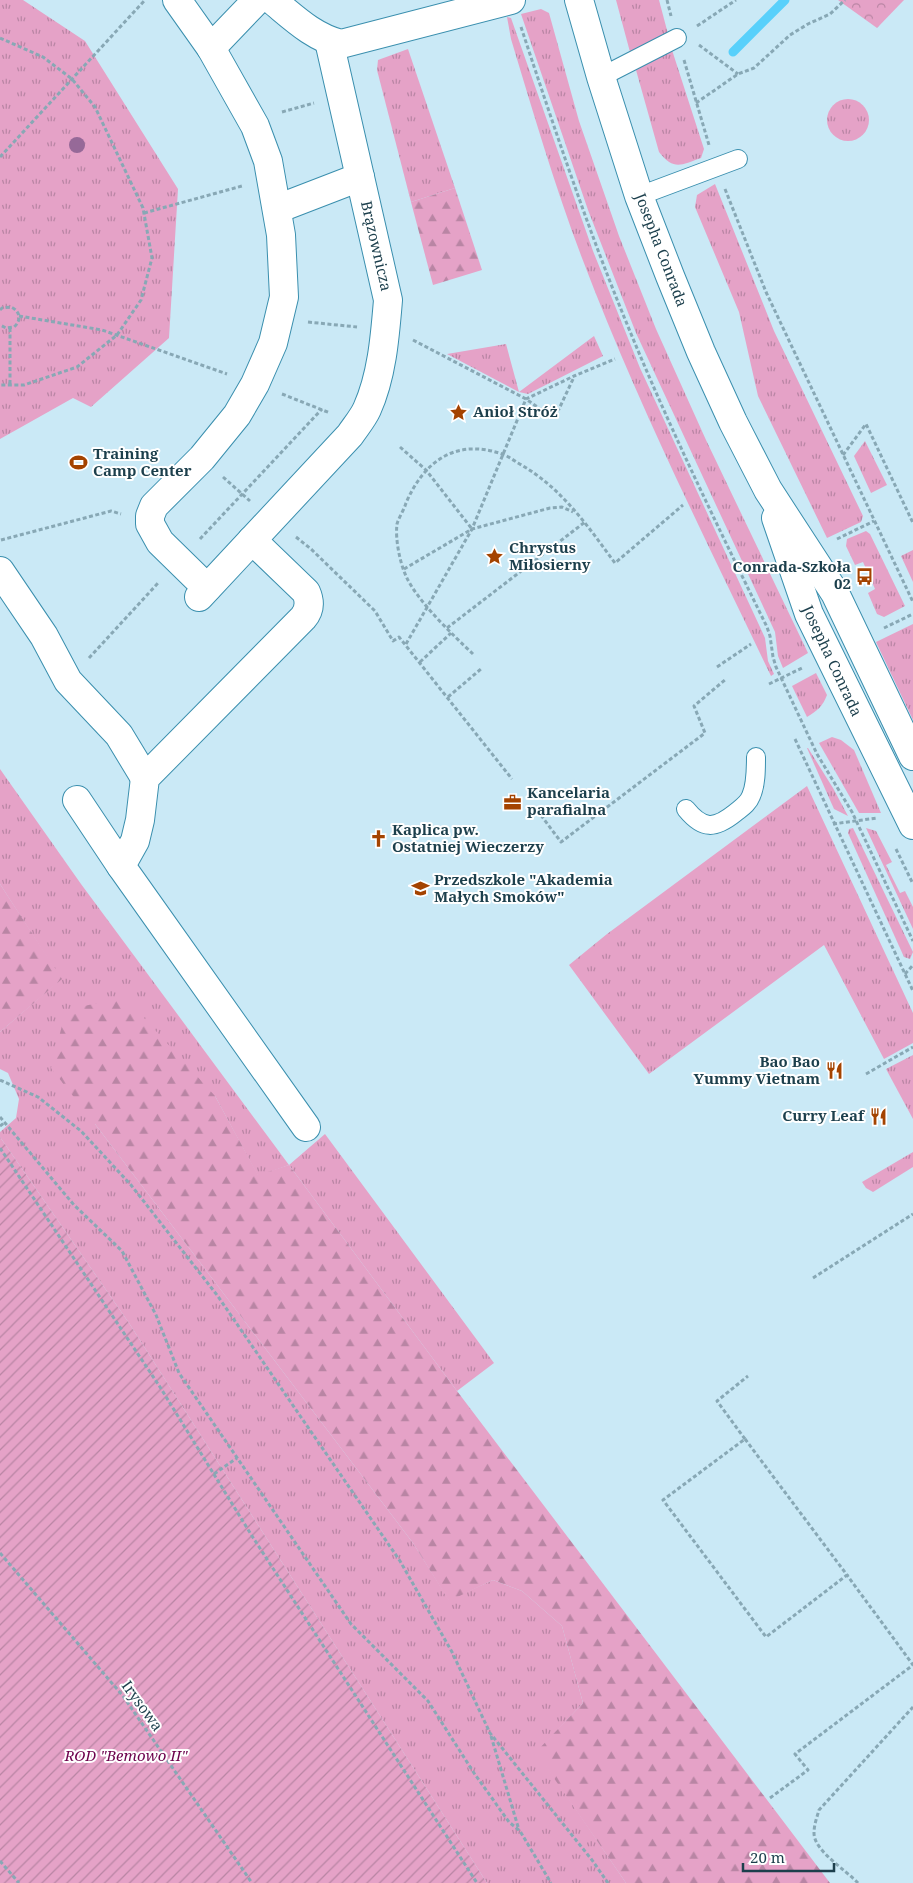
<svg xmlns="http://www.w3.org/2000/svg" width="913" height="1883" font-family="'Noto Serif',serif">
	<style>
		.grass { fill: url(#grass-tufts) }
		.forest { fill: url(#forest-firs) }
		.park { fill: url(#park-crowns) }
		.garden { fill: url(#garden-furrows) }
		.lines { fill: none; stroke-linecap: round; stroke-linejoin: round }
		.stream { stroke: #58d0fb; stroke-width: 9 }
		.service-casing { stroke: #3a8fae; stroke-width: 20 }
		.minor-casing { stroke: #3a8fae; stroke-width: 30 }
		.tertiary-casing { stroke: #3a8fae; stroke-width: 30 }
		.path { stroke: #88a8b5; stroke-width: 3; stroke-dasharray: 4 2.5; stroke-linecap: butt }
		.service { stroke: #fff; stroke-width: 18 }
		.minor { stroke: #fff; stroke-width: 28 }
		.tertiary { stroke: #fff; stroke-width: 28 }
		.tree { fill: #966998 }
		.labels { text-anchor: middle; stroke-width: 4; stroke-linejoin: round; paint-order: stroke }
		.street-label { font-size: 15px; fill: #1c3f4c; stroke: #fff }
		.poi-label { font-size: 15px; font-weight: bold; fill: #1c3f4c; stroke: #fff; text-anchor: start }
		.park-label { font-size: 15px; font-style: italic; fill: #6c004c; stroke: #fff }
	</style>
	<defs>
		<pattern id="grass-tufts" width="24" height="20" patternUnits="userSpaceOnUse" patternTransform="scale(1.25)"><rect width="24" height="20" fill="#e5a2c7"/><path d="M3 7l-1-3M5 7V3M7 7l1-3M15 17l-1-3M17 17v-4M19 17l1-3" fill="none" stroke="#b985a4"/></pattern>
		<pattern id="forest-firs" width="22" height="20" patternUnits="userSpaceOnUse" patternTransform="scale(1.25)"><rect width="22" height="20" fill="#e5a2c7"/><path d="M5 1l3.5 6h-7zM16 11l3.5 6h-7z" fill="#b985a4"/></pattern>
		<pattern id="park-crowns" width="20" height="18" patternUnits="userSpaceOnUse" patternTransform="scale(1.25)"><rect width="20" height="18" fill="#e5a2c7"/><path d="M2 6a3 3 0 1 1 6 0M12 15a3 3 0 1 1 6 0" fill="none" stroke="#b985a4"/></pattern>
		<pattern id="garden-furrows" width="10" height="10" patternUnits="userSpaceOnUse" patternTransform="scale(1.25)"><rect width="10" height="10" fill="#e5a2c7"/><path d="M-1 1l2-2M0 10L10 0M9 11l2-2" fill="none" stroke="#b985a4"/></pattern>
	</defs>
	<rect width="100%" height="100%" fill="#cae9f6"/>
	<g class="grass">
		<polygon points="0,0 23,0 85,41 178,189 169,338 91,407 73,398 0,439"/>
		<polygon points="616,0 659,0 668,34 630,52"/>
		<polygon points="541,9 549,13 579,121 619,236 656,329 706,440 808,653 783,668 778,656 775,632 636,333 588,210 521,14"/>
		<path d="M507,17L511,18L593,251L640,368L765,638L768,661L774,674L771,676C705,538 636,401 582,258C555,187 533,112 511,39Z"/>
		<polygon points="408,49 455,188 411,202 377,70 378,60"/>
		<path d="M672,50L704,149L701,158C681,165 674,171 659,152L636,70Z"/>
		<circle cx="848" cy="120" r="21"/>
		<polygon points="715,184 774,331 863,516 861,522 827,538 758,396 739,312 695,207 697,195"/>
		<polygon points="594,336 603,356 528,394 519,392 447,354 506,344 519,392"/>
		<polygon points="865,441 887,485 871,493 854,456"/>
		<polygon points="866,531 870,534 905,606 884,617 877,614 868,593 875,589 863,562 855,565 846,546 847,539"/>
		<polygon points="913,550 913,582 901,556"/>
		<polygon points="913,624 913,720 876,642"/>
		<path d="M816,673L827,695C823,706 817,711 807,717L792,686Z"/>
		<polygon points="832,737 841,740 854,750 881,813 859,813 819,743"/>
		<polygon points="807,748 808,748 833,788 848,816 834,809"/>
		<polygon points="0,769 81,884 289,1165 325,1134 494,1363 457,1391 289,1165 258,1176 215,1096 95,1124 413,1543 449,1600 493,1580 522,1591 562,1626 583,1703 537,1752 626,1883 487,1883 129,1323 0,1137 0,1132 16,1118 19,1099 8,1073 0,1069 0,1032 61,979 0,884"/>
		<polygon points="807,786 913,1013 913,1043 884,1059 824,945 649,1074 569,965 607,934"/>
		<polygon points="853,828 913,952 910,959 904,957 848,833 849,829"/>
		<polygon points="866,828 876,831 892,862 886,865 900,893 905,891 913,907 913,929"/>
		<polygon points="913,1055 913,1119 886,1069"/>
		<polygon points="913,1152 913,1167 873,1192 866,1188 862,1182"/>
	</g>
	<g class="forest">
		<polygon points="455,188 482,270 433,285 411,202"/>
		<polygon points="0,884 62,979 0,1032"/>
		<polygon points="125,997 215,1096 258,1175 289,1165 457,1391 830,1883 626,1883 536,1752 583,1703 562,1626 522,1591 493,1580 449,1601 413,1543 95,1124 51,1068 66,1010"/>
	</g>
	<polygon class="park" points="838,0 904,0 877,28"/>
	<polygon class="garden" points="0,1137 129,1323 487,1883 0,1883"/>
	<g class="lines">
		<polyline class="stream" points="733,52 785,0"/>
		<defs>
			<g id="service">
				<polyline points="601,77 677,38"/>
				<polyline points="639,196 738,159"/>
				<path d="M686,809C703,830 715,829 735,813C741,808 748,804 751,796C756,785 756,770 756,757"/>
			</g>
			<g id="minor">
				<polyline points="177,0 211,48 257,0"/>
				<path d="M272,0C294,18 313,37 341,44L511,0"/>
				<polyline points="277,209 360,177"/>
				<path d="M252,540L306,592C310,601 310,610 303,618L145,778L140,820L135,841L121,866L306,1127"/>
				<polyline points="0,571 44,636 68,681 119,735 145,778"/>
				<polyline points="207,588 160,542 150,524 150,516 154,506 202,458 237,415 255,384 273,343 284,297 281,235 268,161 255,126 211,48"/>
				<path d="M199,597L350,435C356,426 363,418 367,409C382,376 385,336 388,300L329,41"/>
				<polyline points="77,800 121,866"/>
			</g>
			<g id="tertiary">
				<polyline points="579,0 601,77 639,196 670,276 701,352 733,422 768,490 835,593 913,756"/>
				<polyline points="776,518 809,614 913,825"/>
			</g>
		</defs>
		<use href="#service" class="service-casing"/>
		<use href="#minor" class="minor-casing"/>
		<use href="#tertiary" class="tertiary-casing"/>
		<g class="path">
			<polyline points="667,0 671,16"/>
			<polyline points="697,26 736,0"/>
			<path d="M521,27C554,127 587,227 627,324C669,427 718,527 767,627L770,636L773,657L776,667L817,754L852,812L913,941"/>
			<polyline points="0,38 43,57 72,79 95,107 143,208 152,258 141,300 117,335 77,367 24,385 0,385"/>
			<polyline points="699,45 738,74"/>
			<polyline points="684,60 709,145"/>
			<polyline points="696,103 738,74 754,68 790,35 808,24 830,14 845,0"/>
			<polyline points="282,112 314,103"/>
			<polyline points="0,157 145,0"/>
			<polyline points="725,189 766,292 913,602"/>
			<polyline points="144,213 242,186"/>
			<path d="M0,310L2,308L11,307C20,311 22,320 14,327L6,328L0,325"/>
			<polyline points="19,316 102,330 227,374"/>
			<polyline points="308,322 357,327"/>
			<polyline points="10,328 10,386"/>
			<polyline points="413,340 526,399 546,413 552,413 559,409 574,377"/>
			<polyline points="282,394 330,413"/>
			<polyline points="400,447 426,470 472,529"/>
			<polyline points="843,455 866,424 913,523"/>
			<polyline points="223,477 250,501"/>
			<polyline points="296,537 311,549 375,611 393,641 399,637 512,779"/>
			<polyline points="200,539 322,409"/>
			<polyline points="837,539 874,521"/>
			<polyline points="1,540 111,511 121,514"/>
			<polyline points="404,569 472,529 550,508 562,507 573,512"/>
			<polyline points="447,628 585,522"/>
			<polyline points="884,628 913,614"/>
			<polyline points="406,644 472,529 526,399 574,376 615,359"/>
			<path d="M473,654C453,635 417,601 406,576C400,563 395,539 397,524C399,517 404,510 406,503C424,461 456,438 502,454C508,456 513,460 518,463C561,487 587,525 615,563L683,505"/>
			<polyline points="89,658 159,582"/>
			<polyline points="420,662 451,633"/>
			<polyline points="717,667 751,644"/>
			<polyline points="769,684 804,667"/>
			<polyline points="448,697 481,669"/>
			<polyline points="795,739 913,991"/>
			<polyline points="537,810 561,842 705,733 694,706 726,679"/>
			<polyline points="833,824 877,818"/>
			<polyline points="896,849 913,884"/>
			<polyline points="905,974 913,965"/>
			<polyline points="866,1074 913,1047"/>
			<polyline points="0,1080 38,1097 81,1131 131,1185 217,1295 400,1561 452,1652 490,1733 592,1860 608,1883"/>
			<polyline points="0,1117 74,1205 122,1251 156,1315 179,1373 351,1624 428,1701 474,1773 509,1822 520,1831 551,1883"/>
			<polyline points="0,1126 4,1123"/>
			<polyline points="0,1148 160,1387 252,1536 477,1883"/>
			<polyline points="813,1278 913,1214"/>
			<polygon points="745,1439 847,1575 766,1637 663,1500"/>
			<polyline points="745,1439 717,1401 748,1376"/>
			<polyline points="214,1474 237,1458"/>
			<polyline points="0,1553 123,1696 252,1883"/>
			<polyline points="491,1736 519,1830"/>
			<polyline points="770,1798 808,1770 795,1754 913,1665 847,1575"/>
			<polyline points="0,1861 19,1883"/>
			<path d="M858,1883C846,1870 814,1851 814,1833C814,1825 817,1817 819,1810L913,1707"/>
		</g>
		<use href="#service" class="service"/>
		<use href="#minor" class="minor"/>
		<use href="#tertiary" class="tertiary"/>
	</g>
	<circle class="tree" cx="77" cy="145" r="8"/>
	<defs>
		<symbol id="sight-bare" viewBox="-9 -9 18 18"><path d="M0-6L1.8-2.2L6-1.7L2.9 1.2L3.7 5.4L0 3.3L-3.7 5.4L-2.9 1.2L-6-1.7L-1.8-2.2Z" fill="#a44300" stroke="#fff" stroke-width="2.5" paint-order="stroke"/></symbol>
		<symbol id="stadium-bare" viewBox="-9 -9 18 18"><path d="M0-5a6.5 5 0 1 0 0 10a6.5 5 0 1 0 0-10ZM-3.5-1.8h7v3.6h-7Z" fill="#a44300" stroke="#fff" stroke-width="2.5" paint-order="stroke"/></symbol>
		<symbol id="bus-bare" viewBox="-9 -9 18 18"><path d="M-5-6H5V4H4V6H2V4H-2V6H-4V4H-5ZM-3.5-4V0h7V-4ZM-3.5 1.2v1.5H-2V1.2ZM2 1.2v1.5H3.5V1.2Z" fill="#a44300" stroke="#fff" stroke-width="2.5" paint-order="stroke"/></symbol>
		<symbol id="office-bare" viewBox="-9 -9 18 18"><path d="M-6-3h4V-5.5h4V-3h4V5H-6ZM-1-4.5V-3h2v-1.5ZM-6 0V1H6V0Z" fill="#a44300" stroke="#fff" stroke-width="2.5" paint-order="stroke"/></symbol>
		<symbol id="church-bare" viewBox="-9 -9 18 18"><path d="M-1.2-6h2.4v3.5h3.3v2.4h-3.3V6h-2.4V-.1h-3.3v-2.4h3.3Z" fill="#a44300" stroke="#fff" stroke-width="2.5" paint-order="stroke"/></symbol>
		<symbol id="school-bare" viewBox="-9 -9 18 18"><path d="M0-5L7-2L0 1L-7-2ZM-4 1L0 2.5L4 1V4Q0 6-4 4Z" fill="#a44300" stroke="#fff" stroke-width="2.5" paint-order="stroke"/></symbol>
		<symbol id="restaurant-bare" viewBox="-9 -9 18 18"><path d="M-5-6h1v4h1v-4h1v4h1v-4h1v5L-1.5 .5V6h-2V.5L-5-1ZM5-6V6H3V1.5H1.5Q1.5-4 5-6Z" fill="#a44300" stroke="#fff" stroke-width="2.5" paint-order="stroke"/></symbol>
	</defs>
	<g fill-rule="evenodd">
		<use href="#sight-bare" x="446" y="400" width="25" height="25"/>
		<use href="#stadium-bare" x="66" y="450" width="25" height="25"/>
		<use href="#sight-bare" x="482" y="544" width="25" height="25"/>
		<use href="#bus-bare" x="852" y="564" width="25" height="25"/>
		<use href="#office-bare" x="500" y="790" width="25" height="25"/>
		<use href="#church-bare" x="366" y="826" width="25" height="25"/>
		<use href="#school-bare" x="408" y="876" width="25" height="25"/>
		<use href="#restaurant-bare" x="822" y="1058" width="25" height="25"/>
		<use href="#restaurant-bare" x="866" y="1104" width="25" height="25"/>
	</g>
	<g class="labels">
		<g class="street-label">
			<text transform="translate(376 246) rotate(77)" y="5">Brązownicza</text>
			<text transform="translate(661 250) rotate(69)" y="5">Josepha Conrada</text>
			<text transform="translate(832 661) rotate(65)" y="5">Josepha Conrada</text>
			<text transform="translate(142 1706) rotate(54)" y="5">Irysowa</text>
		</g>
		<g class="poi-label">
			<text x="473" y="417">Anioł Stróż</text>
			<text x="93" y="459">Training<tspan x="93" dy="17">Camp Center</tspan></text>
			<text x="509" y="553">Chrystus<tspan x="509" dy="17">Miłosierny</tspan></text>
			<text x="851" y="572" text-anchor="end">Conrada-Szkoła<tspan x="851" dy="17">02</tspan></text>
			<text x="527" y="798">Kancelaria<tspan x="527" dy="17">parafialna</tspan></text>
			<text x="392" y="835">Kaplica pw.<tspan x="392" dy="17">Ostatniej Wieczerzy</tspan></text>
			<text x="434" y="885">Przedszkole "Akademia<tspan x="434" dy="17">Małych Smoków"</tspan></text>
			<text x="820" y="1067" text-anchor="end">Bao Bao<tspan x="820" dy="17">Yummy Vietnam</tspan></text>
			<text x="864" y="1121" text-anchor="end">Curry Leaf</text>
		</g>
		<g class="park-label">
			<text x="126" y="1761">ROD "Bemowo II"</text>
		</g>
	</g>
	<path d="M743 1863v8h91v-8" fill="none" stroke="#1c3f4c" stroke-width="2.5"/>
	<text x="750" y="1863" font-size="15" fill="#1c3f4c" stroke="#ffffff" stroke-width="4" paint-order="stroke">20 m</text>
</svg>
